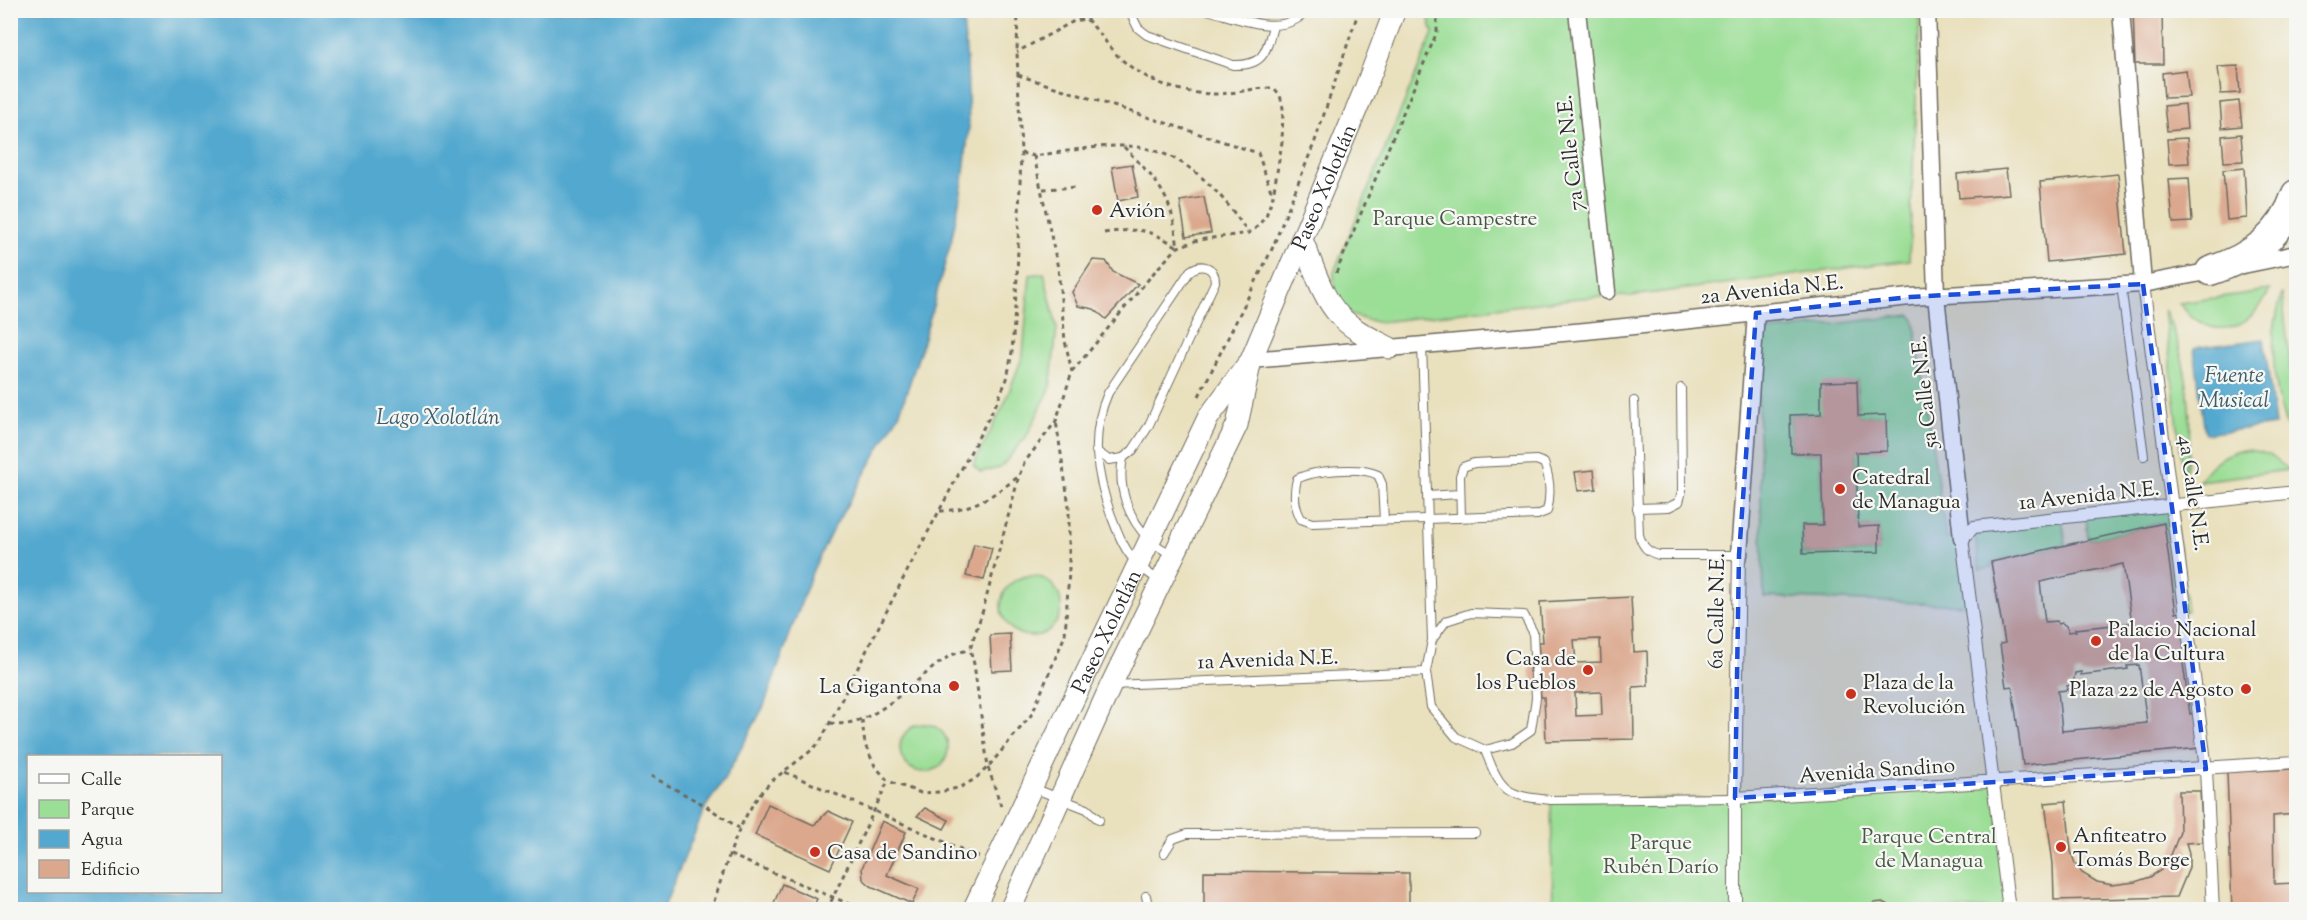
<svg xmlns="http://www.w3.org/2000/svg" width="2307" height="920" font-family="'Sorts Mill Goudy',serif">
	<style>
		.green { fill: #9bde96; stroke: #638460; stroke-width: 1.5; fill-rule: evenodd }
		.water { fill: #52a8cf; stroke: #3e6a7d; stroke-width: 1.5; fill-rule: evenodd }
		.building { fill: #dba88e; fill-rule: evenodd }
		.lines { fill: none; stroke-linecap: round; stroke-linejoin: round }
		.service-casing { stroke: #6e6a5e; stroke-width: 10 }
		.pedestrian-casing { stroke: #6e6a5e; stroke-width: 14 }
		.minor-casing { stroke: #6e6a5e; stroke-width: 19 }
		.tertiary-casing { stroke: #6e6a5e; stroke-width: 23 }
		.trunk-casing { stroke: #6e6a5e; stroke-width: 31 }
		.path { stroke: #6e6a5e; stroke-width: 3; stroke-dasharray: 4.5 4.5; stroke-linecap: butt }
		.service { stroke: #fff; stroke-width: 8 }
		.pedestrian { stroke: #fff; stroke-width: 12 }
		.minor { stroke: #fff; stroke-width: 16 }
		.tertiary { stroke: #fff; stroke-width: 21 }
		.trunk { stroke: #fff; stroke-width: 28 }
		.marked { fill: #1d4ed8; fill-opacity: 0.2; stroke: #1d4ed8; stroke-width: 4.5; stroke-dasharray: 12 8; stroke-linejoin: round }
		.poi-dot { fill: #c8321e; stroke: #f6f6f2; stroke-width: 2 }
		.labels { text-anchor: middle; stroke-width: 4.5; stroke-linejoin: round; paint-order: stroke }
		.street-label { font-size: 21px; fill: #2b2b2b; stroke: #f6f6f2 }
		.poi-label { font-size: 21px; fill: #2b2b2b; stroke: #f6f6f2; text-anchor: start }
		.park-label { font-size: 21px; fill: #475846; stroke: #f6f6f2 }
		.water-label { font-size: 22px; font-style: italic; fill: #3b5d6d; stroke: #f6f6f2 }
	</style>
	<rect width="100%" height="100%" fill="#f6f6f2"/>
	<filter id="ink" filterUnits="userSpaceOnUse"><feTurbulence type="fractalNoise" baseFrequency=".0167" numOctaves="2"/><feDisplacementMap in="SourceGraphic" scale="12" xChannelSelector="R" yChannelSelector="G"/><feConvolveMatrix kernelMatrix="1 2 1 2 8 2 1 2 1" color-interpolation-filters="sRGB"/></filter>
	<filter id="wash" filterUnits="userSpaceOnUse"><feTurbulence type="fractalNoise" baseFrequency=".008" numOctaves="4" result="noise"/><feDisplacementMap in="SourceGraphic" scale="24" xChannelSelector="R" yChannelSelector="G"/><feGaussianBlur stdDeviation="1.35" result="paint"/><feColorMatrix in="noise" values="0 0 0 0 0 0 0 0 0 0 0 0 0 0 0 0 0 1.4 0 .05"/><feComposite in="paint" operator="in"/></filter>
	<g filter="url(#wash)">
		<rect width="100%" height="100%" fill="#e9e0bd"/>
		<g class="green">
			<path d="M1432,11H1920L1909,260L1631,296L1578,298L1381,322C1345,318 1333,309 1334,272L1433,33L1429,19Z"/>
			<polygon points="1044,273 1057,328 1050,389 1026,437 1000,468 980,472 973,465 1004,405 1023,355 1030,275"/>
			<path d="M2270,290C2248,333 2211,343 2179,303Z"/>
			<path d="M2282,293L2296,416V448C2278,413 2271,368 2274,330C2276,317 2279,305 2282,293Z"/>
			<path d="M2164,309C2189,361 2196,422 2184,479Z"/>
			<path d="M1911,315L1914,319L1946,538H1962L1969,605L1764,597L1756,333ZM1857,381L1858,416L1886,415L1856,452L1858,527L1879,526V552L1803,554L1802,525H1823L1821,453H1791L1790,415L1821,414Z"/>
			<path d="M2240,450C2264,450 2271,455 2289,470L2199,481C2210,464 2221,455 2240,450Z"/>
			<polygon points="2173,505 2187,611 2176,613 2164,523 2088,540 2086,515"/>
			<polygon points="2062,518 2066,545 1991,562 1992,568 1980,570 1974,527"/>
			<circle cx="1031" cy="606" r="30"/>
			<circle cx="924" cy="748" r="24"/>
			<polygon points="1994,782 2009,909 1553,909 1551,800 1735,798"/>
		</g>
		<g class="water">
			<path d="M10,11H962L967,62L969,126L963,182L951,242L920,352L900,412L831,533L813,570L764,706L724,780L706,806L663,909H11ZM28,756H220V892H28Z"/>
			<polygon points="2264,339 2275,425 2205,434 2194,348"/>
		</g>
		<g id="blocks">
			<g class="building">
				<polygon points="2133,10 2162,10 2163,64 2135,64"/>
				<polygon points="2238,66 2240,93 2221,94 2218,67"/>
				<polygon points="2186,70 2189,97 2164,98 2162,73"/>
				<polygon points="2239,101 2242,126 2222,128 2220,103"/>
				<polygon points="2185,104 2187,129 2167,131 2164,106"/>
				<polygon points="2241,134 2243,161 2224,162 2222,136"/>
				<polygon points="2187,138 2189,163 2169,164 2167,139"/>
				<polygon points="1132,164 1138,197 1118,201 1112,167"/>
				<polygon points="2244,168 2247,218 2227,220 2223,170"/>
				<polygon points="2006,169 2009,194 1959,198 1957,174"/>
				<polygon points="2118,174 2126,254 2047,262 2040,182"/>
				<polygon points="2189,178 2192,222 2173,223 2169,179"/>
				<polygon points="1204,197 1211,233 1186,237 1180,201"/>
				<polygon points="1093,260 1106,261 1113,272 1138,284 1106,319 1094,309 1078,306 1072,292"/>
				<polygon points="1857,381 1858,416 1886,415 1887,451 1856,452 1858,527 1879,526 1879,552 1803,554 1802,525 1823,525 1821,453 1791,453 1790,415 1821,414 1821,382"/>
				<polygon points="1594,470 1596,489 1578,491 1575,472"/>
				<path d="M2164,523L2176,613L2181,612L2188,656H2182L2190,714L2194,713L2200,748L2023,765L2012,686L2006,687L2000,644L2005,643L1991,562ZM2123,564L2132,623L2075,629L2076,631L2069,632L2066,626L2062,623L2058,624L2057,621L2045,622L2040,582ZM2139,665L2147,723L2062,731L2058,691L2067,690V686L2073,684L2075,673L2081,672V675L2128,669L2127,666Z"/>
				<polygon points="974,544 992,548 984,580 966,576"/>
				<path d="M1631,597L1634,652L1647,651L1648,686L1633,687L1634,739L1546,741L1544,697H1541L1540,687L1533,681L1529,672L1531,661L1539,653L1538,642H1543L1540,602ZM1600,639L1601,662L1576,663L1574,640ZM1601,692L1602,715L1576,716L1575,693Z"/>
				<polygon points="1010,634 1012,670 992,671 990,635"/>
				<polygon points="2296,769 2296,814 2273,816 2274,884 2296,883 2296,910 2232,910 2227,772"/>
				<polygon points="2179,791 2200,791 2203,842 2186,843 2189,853 2189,868 2177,897 2054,900 2053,864 2045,803 2066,801 2071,851 2075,864 2082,873 2097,882 2112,885 2135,882 2150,877 2161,870 2171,855 2180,832"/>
				<polygon points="768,804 814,825 828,811 852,822 830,869 755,835"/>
				<polygon points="925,808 949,820 944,829 917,816"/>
				<polygon points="882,821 906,832 887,875 919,889 912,904 871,886 863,879 862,868"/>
				<polygon points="1204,871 1409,873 1409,910 1204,910"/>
				<polygon points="782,884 817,899 812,910 771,910"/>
				<polygon points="1882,902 1898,910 1864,910 1874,903"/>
			</g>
		</g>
	</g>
	<g filter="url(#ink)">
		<use href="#blocks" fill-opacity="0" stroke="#6e6a5e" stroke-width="1.5"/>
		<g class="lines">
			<defs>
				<g id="service">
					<path d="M1129,10L1138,28L1147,35L1233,65C1264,66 1266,52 1273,26"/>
					<path d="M1207,10C1239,18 1282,39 1308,10"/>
					<polyline points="2121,285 2144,456"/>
					<polyline points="1422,345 1432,640"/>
					<path d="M1634,401L1639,535C1643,547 1647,552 1659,555H1739"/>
					<polyline points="1096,451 1109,460 1123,458"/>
					<polyline points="1427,496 1460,494"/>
					<polyline points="1637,508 1669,507 1679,502 1682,491 1681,388"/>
					<path d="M1384,520L1382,484L1378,475C1361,466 1314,470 1297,479C1293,494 1294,506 1301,519L1312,523L1537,515L1547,511C1551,495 1550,478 1544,463L1536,460L1474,463L1463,467L1460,476L1461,518"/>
					<path d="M1160,581C1153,576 1144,571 1138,564C1124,551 1118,533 1111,515C1096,474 1090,434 1108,393L1190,271C1202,262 1215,267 1215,282L1148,427L1133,450L1123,458C1117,487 1128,519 1150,540C1156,546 1165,550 1173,556"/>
					<polygon points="1471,613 1524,615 1533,632 1536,698 1531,730 1512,743 1485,750 1456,737 1431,707 1426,672 1432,640 1446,621"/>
					<polyline points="1112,685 1426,672"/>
					<path d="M1485,750C1501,792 1506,796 1551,800L1735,798"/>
					<polyline points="1033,788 1087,809 1099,820"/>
					<polyline points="1164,853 1173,839 1187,834 1475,833"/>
					<polyline points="1146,896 1149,910"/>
				</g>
				<g id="pedestrian">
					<polyline points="2143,284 2206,769 2213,910"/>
					<polyline points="1735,798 2296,762"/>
					<polyline points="1735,910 1735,798 1739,555"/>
					<polyline points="2009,910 1962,538 1974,527 2296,492"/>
				</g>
				<g id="minor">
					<polyline points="1577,10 1607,291"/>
					<polyline points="1927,10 1936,296 1962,538"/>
					<polyline points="2121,10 2143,284"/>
					<polyline points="2243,265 2296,254"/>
					<polyline points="1251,360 1586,331 1910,297 2143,284 2217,270"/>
					<polyline points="1739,555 1756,313"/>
				</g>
				<g id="tertiary">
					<path d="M1302,240C1313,264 1321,296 1339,315C1352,330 1373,339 1390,348"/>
					<path id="s1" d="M973,910L1208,418L1247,365"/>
					<path id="s2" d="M1010,910L1111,685L1237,425L1251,360L1365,89L1395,10"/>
				</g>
				<path id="trunk" d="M2210,271C2252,257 2282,236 2296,194"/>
			</defs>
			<use href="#service" class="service-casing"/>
			<use href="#pedestrian" class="pedestrian-casing"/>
			<use href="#minor" class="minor-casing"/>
			<use href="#tertiary" class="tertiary-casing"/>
			<use href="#trunk" class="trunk-casing"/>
			<g class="path">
				<polyline points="1018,75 1258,153 1272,194"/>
				<path d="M1124,147C1138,162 1155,177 1164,195C1173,211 1175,230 1178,247"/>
				<path d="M1021,153L1034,156C1063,152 1092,146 1121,146C1179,145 1219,188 1248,233"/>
				<polyline points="1034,156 1058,268 1065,341 1072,372"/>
				<polyline points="1043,189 1077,187"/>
				<path d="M1104,233C1140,228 1147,228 1178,247"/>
				<polyline points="1336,273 1437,32 1437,10"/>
				<polyline points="1199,396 1272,249 1315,141 1359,10"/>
				<path d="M940,511C972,510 993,496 1018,477"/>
				<polyline points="862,720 865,745 875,766 888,781 921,793 941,792 961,787 975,779 988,767 1032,714 1065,635 1069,571 1069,506 1056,421"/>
				<path d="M830,723C875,730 913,679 948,657C954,653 963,652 970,649"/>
				<polyline points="785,772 979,857"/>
				<polyline points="651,776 706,806 739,828"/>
				<path d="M1001,806L988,767L974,664L970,649L983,610L1019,476L1024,463L1056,421L1072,372L1156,270L1178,247L1198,240L1249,233L1257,227L1266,216L1273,196L1282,142L1283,108L1280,95L1274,88C1254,87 1236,94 1215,94C1177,94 1139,79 1113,51C1104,40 1097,29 1086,19L1074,21L1017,52"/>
				<polyline points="730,855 864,910"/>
				<path d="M711,910C725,870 735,827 760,794C776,773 802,761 820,742L902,581L996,404L1007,379L1012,352L1017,278L1021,153L1017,52L1018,10"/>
				<polyline points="827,910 888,781"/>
			</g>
			<use href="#service" class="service"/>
			<use href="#pedestrian" class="pedestrian"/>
			<use href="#minor" class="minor"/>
			<use href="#tertiary" class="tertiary"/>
			<use href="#trunk" class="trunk"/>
		</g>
	</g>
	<path class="marked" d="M2143,284L2206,769L1735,798L1739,555L1756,313L1910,297Z"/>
	<g class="poi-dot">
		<circle cx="1097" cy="210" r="6"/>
		<circle cx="1840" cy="489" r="6"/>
		<circle cx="2096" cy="641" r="6"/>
		<circle cx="1588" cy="670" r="6"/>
		<circle cx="954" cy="686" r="6"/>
		<circle cx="2246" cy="689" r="6"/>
		<circle cx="1851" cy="694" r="6"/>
		<circle cx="2061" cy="847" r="6"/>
		<circle cx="815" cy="852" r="6"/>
	</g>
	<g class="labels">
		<g class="street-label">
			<text transform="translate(1570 153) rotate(-96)" y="7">7a Calle N.E.</text>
			<text dy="7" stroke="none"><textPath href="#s2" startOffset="790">Paseo Xolotlán</textPath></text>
			<text transform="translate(1772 289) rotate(-6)" y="7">2a Avenida N.E.</text>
			<text transform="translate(1924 392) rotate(-96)" y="7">5a Calle N.E.</text>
			<text transform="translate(2194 493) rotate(82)" y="7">4a Calle N.E.</text>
			<text transform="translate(2089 495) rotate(-6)" y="7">1a Avenida N.E.</text>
			<text transform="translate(1716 611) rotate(-89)" y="7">6a Calle N.E.</text>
			<text dy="7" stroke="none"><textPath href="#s1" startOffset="309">Paseo Xolotlán</textPath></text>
			<text transform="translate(1268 659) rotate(-2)" y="7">1a Avenida N.E.</text>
			<text transform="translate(1877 770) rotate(-4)" y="7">Avenida Sandino</text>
		</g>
		<g class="poi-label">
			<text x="1109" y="217">Avión</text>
			<text x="1852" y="484">Catedral<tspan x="1852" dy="24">de Managua</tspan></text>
			<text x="2108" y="636">Palacio Nacional<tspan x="2108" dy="24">de la Cultura</tspan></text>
			<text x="1576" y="665" text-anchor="end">Casa de<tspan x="1576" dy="24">los Pueblos</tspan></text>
			<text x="1863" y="689">Plaza de la<tspan x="1863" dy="24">Revolución</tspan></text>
			<text x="942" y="693" text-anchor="end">La Gigantona</text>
			<text x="2234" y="696" text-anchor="end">Plaza 22 de Agosto</text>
			<text x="2073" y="842">Anfiteatro<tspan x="2073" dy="24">Tomás Borge</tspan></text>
			<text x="827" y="859">Casa de Sandino</text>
		</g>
		<g class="park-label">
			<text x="1455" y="225">Parque Campestre</text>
			<text x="1929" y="843">Parque Central<tspan x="1929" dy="24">de Managua</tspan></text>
			<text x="1661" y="849">Parque<tspan x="1661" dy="24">Rubén Darío</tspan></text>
		</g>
		<g class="water-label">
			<text x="2234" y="382">Fuente<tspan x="2234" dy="25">Musical</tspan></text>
			<text x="438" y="424">Lago Xolotlán</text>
		</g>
	</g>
	<rect width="2307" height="920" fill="none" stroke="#f6f6f2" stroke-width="36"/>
	<rect x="27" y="755" width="195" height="138" fill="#f6f6f2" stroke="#a5a5a2" stroke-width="1.5"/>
	<rect x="39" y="774" width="30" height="9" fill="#ffffff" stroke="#a5a5a2" stroke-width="1.5"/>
	<text x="81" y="785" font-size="18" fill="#2b2b2b">Calle</text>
	<rect x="39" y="800" width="30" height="18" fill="#9bde96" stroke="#a5a5a2" stroke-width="1.5"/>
	<text x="81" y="815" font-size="18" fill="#2b2b2b">Parque</text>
	<rect x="39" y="830" width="30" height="18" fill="#52a8cf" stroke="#a5a5a2" stroke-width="1.5"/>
	<text x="81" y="845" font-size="18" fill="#2b2b2b">Agua</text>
	<rect x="39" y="860" width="30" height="18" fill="#dba88e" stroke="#a5a5a2" stroke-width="1.5"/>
	<text x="81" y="875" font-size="18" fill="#2b2b2b">Edificio</text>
</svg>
